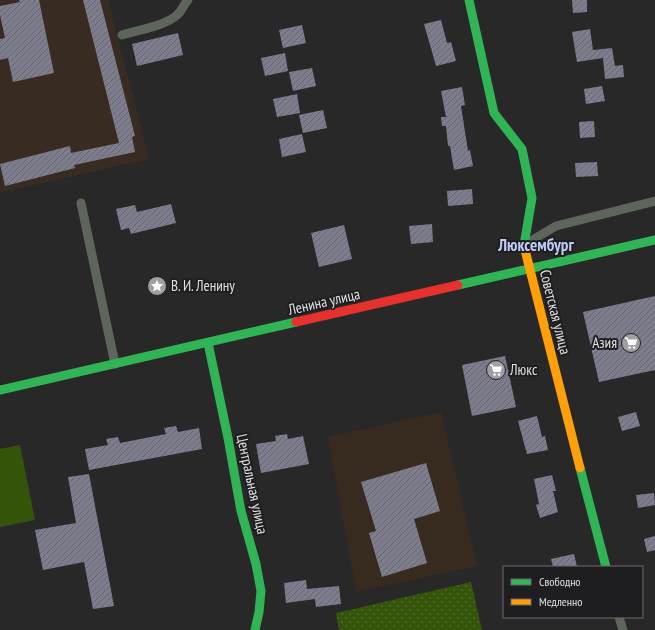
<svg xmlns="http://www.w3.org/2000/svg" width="655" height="630" font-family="'PT Sans Narrow',sans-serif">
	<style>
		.industrial { fill: #382b21 }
		.education { fill: #372b1f }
		.grass { fill: url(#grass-dots) }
		.garden { fill: #335409 }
		.building { fill: url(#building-hatch) }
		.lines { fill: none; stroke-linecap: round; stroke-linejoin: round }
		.street { stroke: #5e665c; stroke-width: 9 }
		.fast { stroke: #30b455; stroke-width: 9 }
		.slow { stroke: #ff9f0a; stroke-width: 9 }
		.jam { stroke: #e5322d; stroke-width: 9 }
		.labels { text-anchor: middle; stroke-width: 4; stroke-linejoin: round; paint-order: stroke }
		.poi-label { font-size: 15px; fill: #e0e0e2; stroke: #1e1d20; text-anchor: start }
		.street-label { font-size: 15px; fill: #e0e0e2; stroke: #1e1d20 }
		.quarter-label { font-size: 17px; font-weight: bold; fill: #bfcbf5; stroke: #1e1d20 }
	</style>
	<defs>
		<pattern id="grass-dots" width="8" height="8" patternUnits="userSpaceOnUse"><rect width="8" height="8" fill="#335409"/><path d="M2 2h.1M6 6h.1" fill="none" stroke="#506c2d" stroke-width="1.8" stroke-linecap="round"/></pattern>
		<pattern id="building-hatch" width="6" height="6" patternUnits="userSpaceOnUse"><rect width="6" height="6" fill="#7e7d8e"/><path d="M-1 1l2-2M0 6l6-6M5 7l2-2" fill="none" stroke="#666670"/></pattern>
	</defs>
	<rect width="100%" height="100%" fill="#282829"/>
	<polygon class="industrial" points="0,0 108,0 149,159 0,193"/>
	<polygon class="education" points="441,412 477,566 356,592 328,437"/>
	<polygon class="grass" points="471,582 482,630 339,630 336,613"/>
	<polygon class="garden" points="20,445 35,520 0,527 0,449"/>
	<g class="building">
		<polygon points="19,0 39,0 54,73 13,82 8,58 0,60 0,39 5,38 0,15 0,6 20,2"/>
		<polygon points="83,0 100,0 135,136 132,137 135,152 74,165 75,168 5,186 0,164 70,146 71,153 119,143"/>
		<polygon points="572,0 587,0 587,12 573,13"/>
		<polygon points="441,20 447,43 451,42 456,61 436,66 424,24"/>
		<polygon points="302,25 306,43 283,48 279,30"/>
		<polygon points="590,29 593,50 612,48 615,66 623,65 624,77 605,79 603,58 577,62 572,32"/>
		<polygon points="178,33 183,55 137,66 132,44"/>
		<polygon points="285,53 288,71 265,76 261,58"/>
		<polygon points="312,68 316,86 293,91 289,72"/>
		<polygon points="602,86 605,101 586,104 584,89"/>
		<polygon points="462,87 465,105 461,106 468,151 470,150 473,166 454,170 450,146 448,146 446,126 442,126 441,117 446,117 441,91"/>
		<polygon points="297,94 300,113 277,117 273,99"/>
		<polygon points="323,110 327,128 303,133 299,115"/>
		<polygon points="594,121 595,137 580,138 579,122"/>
		<polygon points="302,134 306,152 282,157 279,139"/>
		<polygon points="597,162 598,176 576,177 575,163"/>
		<polygon points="472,189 473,204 448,206 447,191"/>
		<polygon points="171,204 176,223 131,234 129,228 121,230 116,209 135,205 137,212"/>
		<polygon points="432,224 433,242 411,244 409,226"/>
		<polygon points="344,225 352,259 319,267 311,233"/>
		<polygon points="655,296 655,370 599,382 583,312"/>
		<polygon points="505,356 516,407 472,416 462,365"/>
		<polygon points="636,412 640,426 622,431 618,417"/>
		<polygon points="537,416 542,437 545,436 548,450 527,454 518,421"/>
		<polygon points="176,426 178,432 199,428 202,449 89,470 85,449 108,445 106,439 118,437 120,443 166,434 164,428"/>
		<polygon points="287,434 288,439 303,436 309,464 261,473 256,444 276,441 275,436"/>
		<polygon points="426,463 440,511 414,519 427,563 382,577 369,533 376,531 361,482"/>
		<polygon points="89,474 114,606 93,609 84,562 43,570 35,530 76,523 68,477"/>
		<polygon points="552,475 556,491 553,491 558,512 540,518 536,505 539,504 534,479"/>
		<polygon points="654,493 655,505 638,508 636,495"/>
		<polygon points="655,536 655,550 647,552 644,539"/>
		<polygon points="574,554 577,567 553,567 551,559"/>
		<polygon points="306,580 307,589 339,586 341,604 316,607 315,599 286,603 284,583"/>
	</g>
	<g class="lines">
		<g class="street">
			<path d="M122,35C138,30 165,26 177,15C182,11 183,5 188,0"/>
			<polyline points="81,203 115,364"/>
			<polyline points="524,245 556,226 655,201"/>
			<polyline points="619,617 623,630"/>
		</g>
		<g class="fast">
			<polyline points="469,0 494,113 522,149 532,198 524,245 525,250"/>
			<polyline points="458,285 655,240"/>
			<polyline points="208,343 228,438 241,511 256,564 261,591 259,612 255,630"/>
			<polyline points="0,390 296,322"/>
			<polyline points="580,468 606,567"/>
		</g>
		<polyline class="slow" points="525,250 580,468"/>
		<polyline class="jam" points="296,322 458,285"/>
	</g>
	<defs>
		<symbol id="sight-disc" viewBox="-11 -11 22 22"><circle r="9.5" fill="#a0a0a1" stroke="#1e1d20"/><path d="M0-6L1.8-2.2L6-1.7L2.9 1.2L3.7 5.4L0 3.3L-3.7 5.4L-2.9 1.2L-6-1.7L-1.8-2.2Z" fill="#fff"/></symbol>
		<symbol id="supermarket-disc" viewBox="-11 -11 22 22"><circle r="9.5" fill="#a0a0a1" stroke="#1e1d20"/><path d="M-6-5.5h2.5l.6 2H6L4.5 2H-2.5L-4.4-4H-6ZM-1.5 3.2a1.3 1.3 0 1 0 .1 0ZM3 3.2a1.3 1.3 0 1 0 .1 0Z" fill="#fff"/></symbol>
	</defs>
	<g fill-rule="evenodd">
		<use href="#sight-disc" x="146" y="275" width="22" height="22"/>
		<use href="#supermarket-disc" x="620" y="332" width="22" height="22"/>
		<use href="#supermarket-disc" x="485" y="359" width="22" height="22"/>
	</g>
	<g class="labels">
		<g class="poi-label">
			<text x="171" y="291">В. И. Ленину</text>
			<text x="617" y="348" text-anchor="end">Азия</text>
			<text x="510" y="375">Люкс</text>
		</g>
		<g class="street-label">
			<text transform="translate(324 302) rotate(-13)" y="5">Ленина улица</text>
			<text transform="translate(555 312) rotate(76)" y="5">Советская улица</text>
			<text transform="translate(252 484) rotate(78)" y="5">Центральная улица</text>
		</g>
		<g class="quarter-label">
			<text x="536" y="251">Люксембург</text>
		</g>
	</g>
	<rect x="503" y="566" width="140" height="52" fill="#1e1d20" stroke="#6c6b6e"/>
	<rect x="511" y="579" width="20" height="6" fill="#30b455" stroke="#6c6b6e"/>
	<text x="539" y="586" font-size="12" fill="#e0e0e2">Свободно</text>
	<rect x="511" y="599" width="20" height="6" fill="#ff9f0a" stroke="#6c6b6e"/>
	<text x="539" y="606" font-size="12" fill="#e0e0e2">Медленно</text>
</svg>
